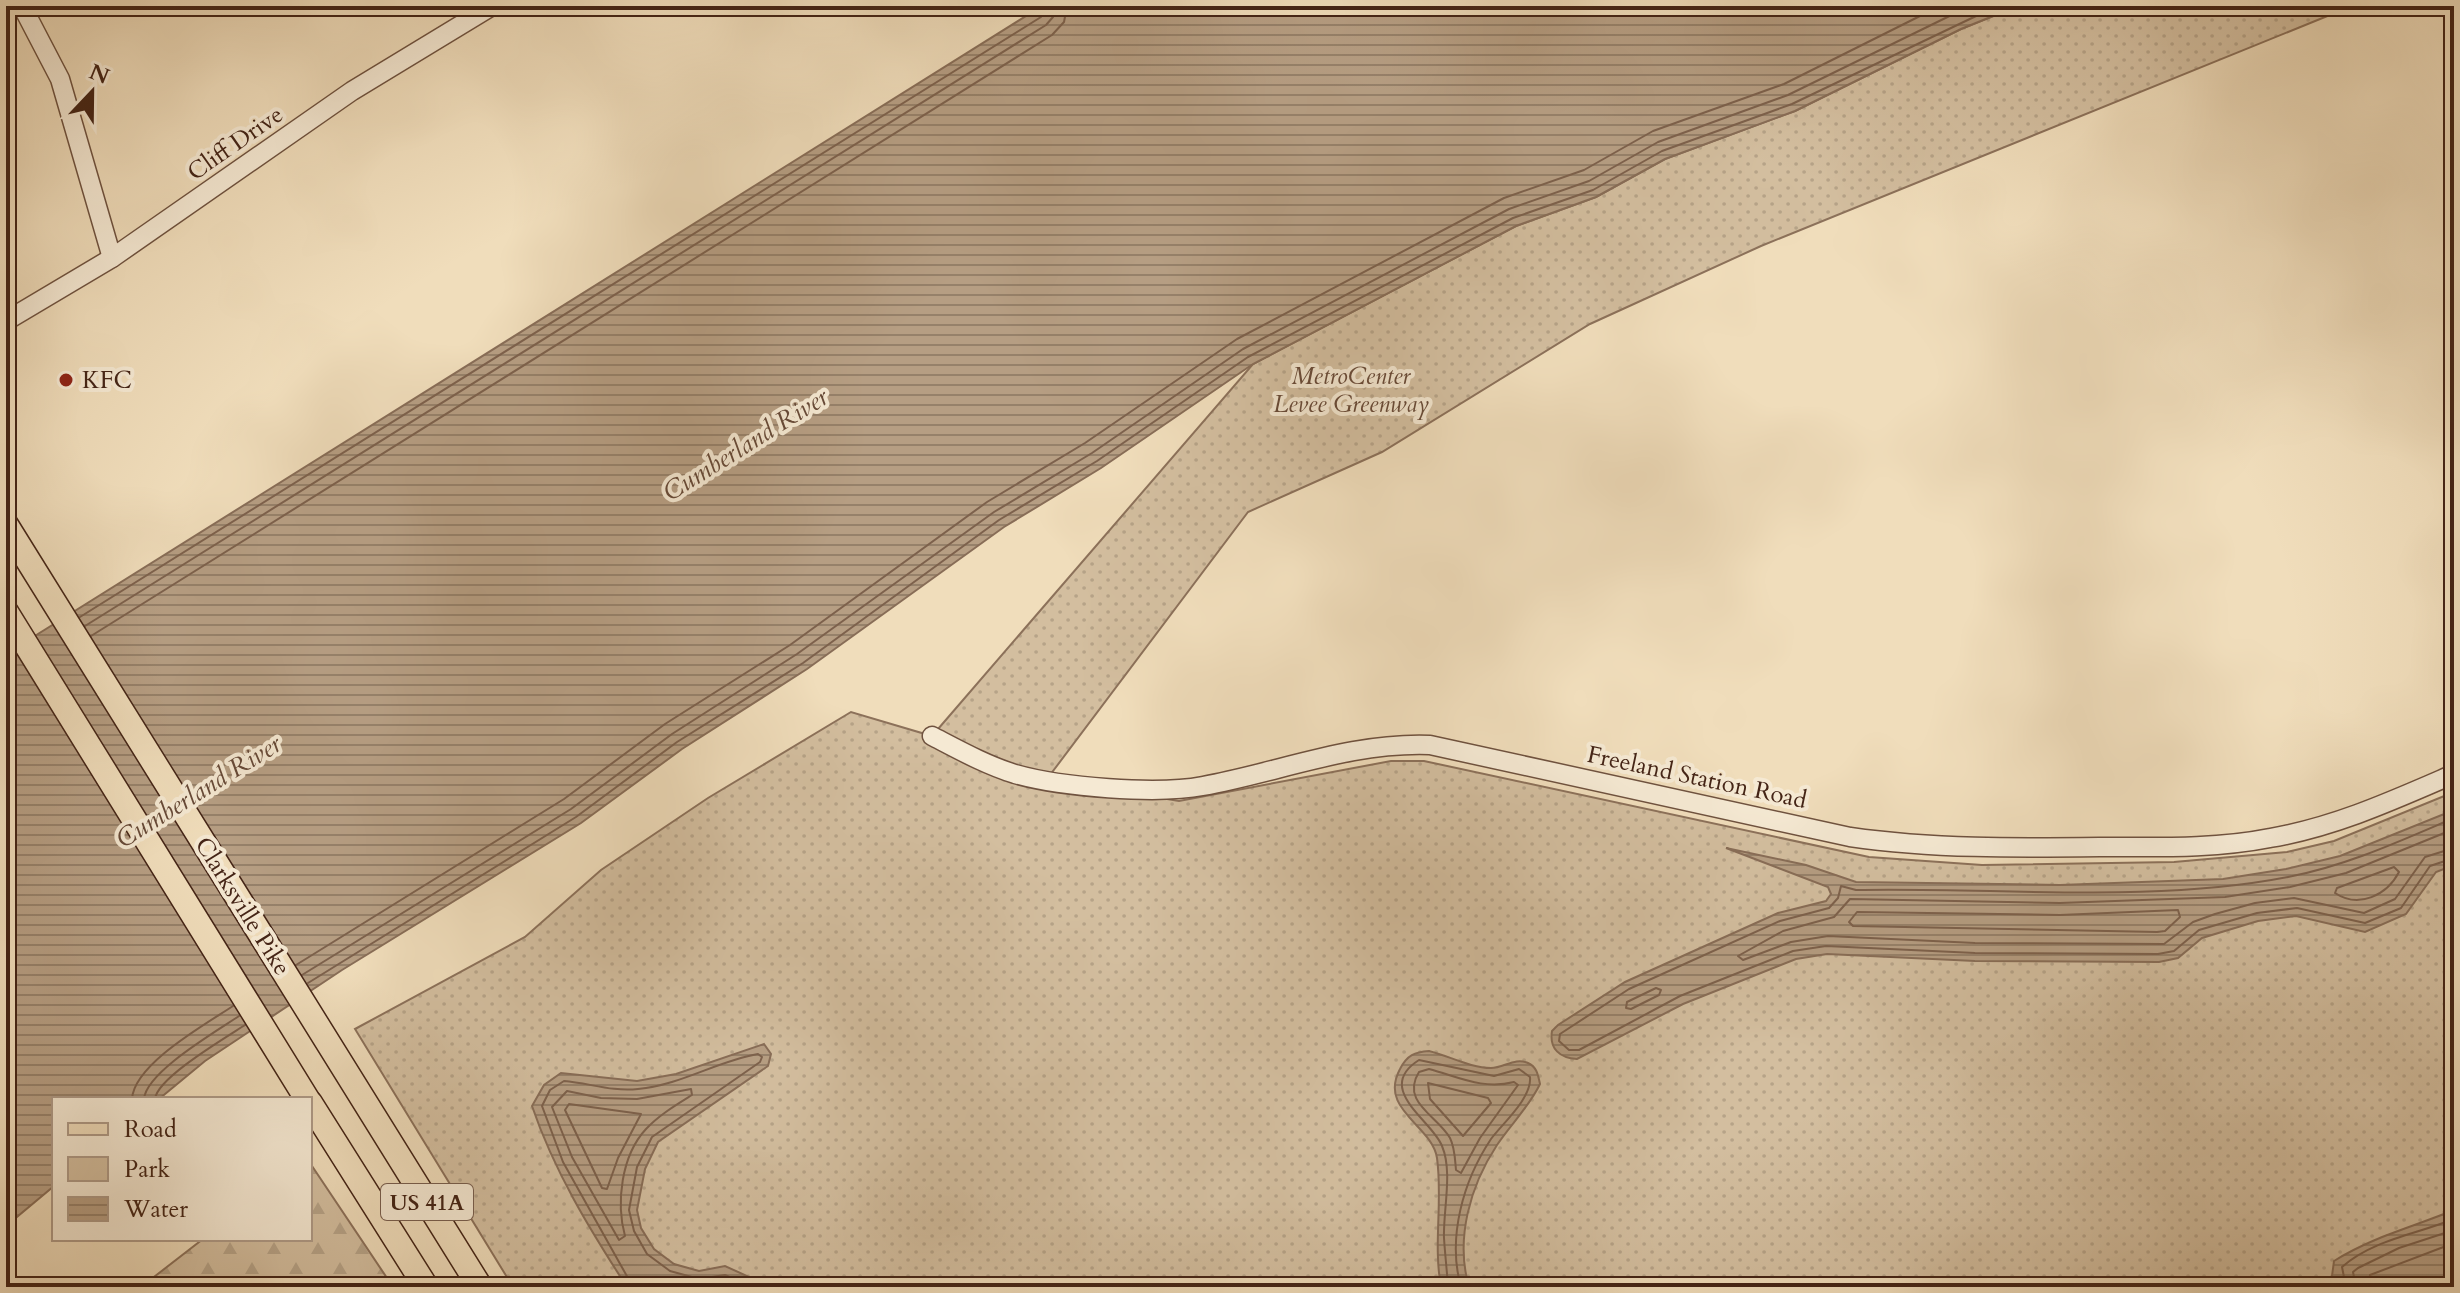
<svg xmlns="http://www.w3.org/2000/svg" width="2460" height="1293" font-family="Cardo,serif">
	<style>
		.green { fill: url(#green-dots); stroke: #8c715a; stroke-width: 2 }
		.forest { fill: url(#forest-firs); stroke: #8c715a; stroke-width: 2 }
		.water { fill: url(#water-rules); stroke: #886d57; stroke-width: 2 }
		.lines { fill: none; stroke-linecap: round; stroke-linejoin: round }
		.shore { stroke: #7d614c; stroke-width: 2 }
		.minor-casing { stroke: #6f523f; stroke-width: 21 }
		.major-casing { stroke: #442416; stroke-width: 27 }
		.minor { stroke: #f5e9d3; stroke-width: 18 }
		.major { stroke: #f0ddbb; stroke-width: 24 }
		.poi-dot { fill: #8f2418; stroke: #f5e9d3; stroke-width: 3 }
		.labels { text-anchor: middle; stroke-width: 8; stroke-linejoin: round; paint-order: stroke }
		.shield { fill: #f5e9d3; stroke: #795f4f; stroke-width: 2 }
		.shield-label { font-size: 22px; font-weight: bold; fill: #442416 }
		.street-label { font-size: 24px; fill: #442416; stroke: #f5e9d3 }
		.park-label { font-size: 24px; font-style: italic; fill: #684a38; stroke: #f5e9d3 }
		.poi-label { font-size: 24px; fill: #442416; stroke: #f5e9d3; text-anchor: start }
		.water-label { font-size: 26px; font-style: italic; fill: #664937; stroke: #f5e9d3 }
	</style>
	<defs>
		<pattern id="green-dots" width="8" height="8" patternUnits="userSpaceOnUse" patternTransform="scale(2)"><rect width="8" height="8" fill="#d3be9f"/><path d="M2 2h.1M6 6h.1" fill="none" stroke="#b6a388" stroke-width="1.8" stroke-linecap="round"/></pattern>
		<pattern id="forest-firs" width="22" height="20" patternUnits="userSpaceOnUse" patternTransform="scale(2)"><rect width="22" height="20" fill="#d3be9f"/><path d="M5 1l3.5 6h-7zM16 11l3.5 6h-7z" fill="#b6a388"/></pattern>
		<pattern id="water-rules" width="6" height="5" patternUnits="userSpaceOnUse" patternTransform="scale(2)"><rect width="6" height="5" fill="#b69e83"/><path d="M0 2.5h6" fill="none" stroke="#96816a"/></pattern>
	</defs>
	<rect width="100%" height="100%" fill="#f0ddbb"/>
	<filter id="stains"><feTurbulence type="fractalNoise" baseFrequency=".0025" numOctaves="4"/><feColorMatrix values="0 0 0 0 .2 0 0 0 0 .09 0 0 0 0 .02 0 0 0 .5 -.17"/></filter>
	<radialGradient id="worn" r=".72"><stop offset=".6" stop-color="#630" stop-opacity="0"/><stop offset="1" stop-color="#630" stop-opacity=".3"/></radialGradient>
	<polygon class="green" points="2018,6 2352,6 1761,246 1590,324 1382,452 1248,512 1047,779 1179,801 1391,761 1424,761 1869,857 1982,865 2174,862 2287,852 2334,841 2454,792 2454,1287 513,1287 355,1029 525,937 601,870 708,798 851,712 932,736 1253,364 1516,226 1596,197 1665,159 1795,111 1961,29"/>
	<polygon class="forest" points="310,1163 393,1287 141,1287 203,1239 310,1239"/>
	<g class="water">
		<polygon points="1042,6 2018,6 1961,29 1795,111 1665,159 1596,197 1516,226 1253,364 1101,468 1004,527 807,669 682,749 581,823 342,970 205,1061 159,1099 54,1099 54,1186 6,1226 6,654"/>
		<path d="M2454,810V865L2436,872L2406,914L2365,932L2296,916L2258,921L2202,938L2178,958L2159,962L1975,961L1827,954L1796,959L1683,1004L1577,1059C1560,1058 1549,1049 1552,1031L1558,1025L1625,982L1778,913L1826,901L1831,894L1828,887L1726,848L1806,865L1856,882L2060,885L2223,879L2286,869L2340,856Z"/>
		<path d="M764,1044L771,1054L768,1066L658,1142L645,1169L637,1210L641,1228L654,1249L674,1264L699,1271L725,1266L771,1287H627C590,1230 554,1171 532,1106L544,1085L561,1073L637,1081L676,1074Z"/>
		<path d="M1429,1051C1449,1056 1471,1068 1491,1068C1504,1068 1515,1057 1528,1063C1537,1067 1538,1075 1540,1084C1529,1107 1511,1124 1497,1145C1470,1186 1455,1239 1469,1287H1441C1433,1244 1443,1201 1437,1158C1432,1125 1378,1110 1400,1069C1407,1055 1415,1052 1429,1051Z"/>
		<path d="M2454,1210V1287H2340L2332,1276L2334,1261C2372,1237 2413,1227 2454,1210Z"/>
	</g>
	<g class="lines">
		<g class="shore">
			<polyline points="80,617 1041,17 1045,6"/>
			<polyline points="85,626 1046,25 1053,17 1055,6"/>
			<polyline points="91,636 1052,35 1064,22 1067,6"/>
			<path d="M2454,818C2400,841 2346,866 2288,877C2149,904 1997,887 1856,890L1841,886L1838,898L1829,908L1780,921L1629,989L1560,1034L1559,1041L1569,1050H1579L1680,996L1793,951L1826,946L1975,953L2158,954L2174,951L2199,930L2257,913L2297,908L2365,923L2401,908L2430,866L2454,858"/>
			<polyline points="2454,829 2346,873 2290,887 2225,897 2060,903 1850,899 1834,917 1783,931 1738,956 1743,960 1791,942 1828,936 1975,943 2164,944 2193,922 2215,914 2255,903 2294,898 2364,913 2395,899 2425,857 2454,848"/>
			<path d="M2394,867L2399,872C2387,895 2359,909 2335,893L2337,888Z"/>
			<polygon points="2178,910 2180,917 2165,931 2157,932 1853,926 1849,922 1857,912 2060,915"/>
			<polyline points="296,965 564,799 665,724 790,645 987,502 1085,443 1237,339 1504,198 1584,170 1653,131 1784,84 1940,6"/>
			<polyline points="302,975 571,809 672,734 797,654 994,512 1092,453 1243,349 1509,209 1589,181 1658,142 1788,95 1970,6"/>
			<polyline points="308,983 576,817 677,742 803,663 999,520 1097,461 1248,357 1513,218 1593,190 1662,151 1792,104 1997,6"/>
			<polygon points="1656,988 1661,990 1659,995 1631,1009 1626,1008 1627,1002"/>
			<path d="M1429,1069C1459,1077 1483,1090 1514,1082L1518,1085L1480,1138L1461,1173L1456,1170C1455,1160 1455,1148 1450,1138C1438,1116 1400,1102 1419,1072Z"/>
			<polygon points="1428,1083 1488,1098 1491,1103 1463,1136 1430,1099"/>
			<path d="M691,1089L692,1095C676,1105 659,1115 646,1129C621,1156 616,1203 625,1236L619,1240L572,1157L552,1107L567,1091L601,1098L637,1099Z"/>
			<path d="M132,1099C134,1064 206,1024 233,1006"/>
			<path d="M144,1099C146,1072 217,1031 239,1016"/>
			<path d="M155,1099C157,1078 225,1038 245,1025"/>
			<polygon points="569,1104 641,1114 618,1158 607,1189 602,1188 565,1110"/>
			<path d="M633,1287L563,1162L542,1106L550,1090L564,1081C589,1083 612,1092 638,1089C681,1085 717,1061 758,1054L762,1057L760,1062L652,1137L637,1167L629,1210L634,1231L647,1254L670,1271L699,1279L725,1275L753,1287"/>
			<path d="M1448,1287C1447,1271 1445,1254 1444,1238C1443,1210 1453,1172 1442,1146C1433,1121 1373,1089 1419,1060L1494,1076L1519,1069L1530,1077C1532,1098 1503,1123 1491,1139C1463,1181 1447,1238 1461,1287"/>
			<path d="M2346,1287L2342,1267C2372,1240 2417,1234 2454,1219"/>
			<polyline points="2356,1287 2353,1272 2358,1268 2399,1248 2454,1230"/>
			<polyline points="2368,1287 2370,1275 2454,1243"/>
		</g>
		<defs>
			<g id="minor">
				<polyline points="22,6 60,79 112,258"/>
				<polyline points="6,321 112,258 352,91 492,6"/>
				<path d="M932,736C959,750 986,765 1015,774C1061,787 1156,795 1203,786C1280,772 1351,742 1430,745L1850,837C1934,849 2016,848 2100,847C2156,847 2215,849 2270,838C2335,827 2394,800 2454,774"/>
			</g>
			<g id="major">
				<polyline points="6,525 480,1287"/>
				<polyline points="6,612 307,1099"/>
				<polyline points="310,1103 426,1287"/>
			</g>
		</defs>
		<use href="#minor" class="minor-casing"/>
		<use href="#major" class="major-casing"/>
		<use href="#minor" class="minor"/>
		<use href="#major" class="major"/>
	</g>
	<circle class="poi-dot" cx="66" cy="380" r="8"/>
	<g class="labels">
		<rect class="shield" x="381" y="1184" width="92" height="36" rx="6"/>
		<g class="shield-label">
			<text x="427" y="1210">US 41A</text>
		</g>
		<g class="street-label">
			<text transform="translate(235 143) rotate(-35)" y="8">Cliff Drive</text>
			<text transform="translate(1697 777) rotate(12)" y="8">Freeland Station Road</text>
			<text transform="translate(243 906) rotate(58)" y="8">Clarksville Pike</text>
		</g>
		<g class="park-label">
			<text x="1351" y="384">MetroCenter<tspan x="1351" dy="28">Levee Greenway</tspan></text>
		</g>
		<g class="poi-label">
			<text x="82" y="388">KFC</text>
		</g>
		<g class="water-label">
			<text transform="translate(745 444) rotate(-32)" y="9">Cumberland River</text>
			<text transform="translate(198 791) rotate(-32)" y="9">Cumberland River</text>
		</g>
	</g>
	<rect width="2460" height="1293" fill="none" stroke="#f0ddbb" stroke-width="32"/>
	<rect x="8" y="8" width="2444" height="1277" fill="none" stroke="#442416" stroke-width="4"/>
	<rect x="16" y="16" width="2428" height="1261" fill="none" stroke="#442416" stroke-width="2"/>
	<rect x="52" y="1097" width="260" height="144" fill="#f5e9d3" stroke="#ae9a87" stroke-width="2"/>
	<rect x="68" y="1123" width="40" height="12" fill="#f0ddbb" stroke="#ae9a87" stroke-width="2"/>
	<text x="124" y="1137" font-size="24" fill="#442416">Road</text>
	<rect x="68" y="1157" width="40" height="24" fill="#d3be9f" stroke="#ae9a87" stroke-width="2"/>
	<text x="124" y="1177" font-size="24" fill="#442416">Park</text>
	<rect x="68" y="1197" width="40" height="24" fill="url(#water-rules)" stroke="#ae9a87" stroke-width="2"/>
	<text x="124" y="1217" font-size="24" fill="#442416">Water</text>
	<g transform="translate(92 92) rotate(22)" stroke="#f5e9d3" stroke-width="6" paint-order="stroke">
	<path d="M0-6L14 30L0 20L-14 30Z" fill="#442416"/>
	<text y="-12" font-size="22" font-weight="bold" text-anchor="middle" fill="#442416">N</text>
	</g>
	<rect width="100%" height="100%" filter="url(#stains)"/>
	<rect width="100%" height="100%" fill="url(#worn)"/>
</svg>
